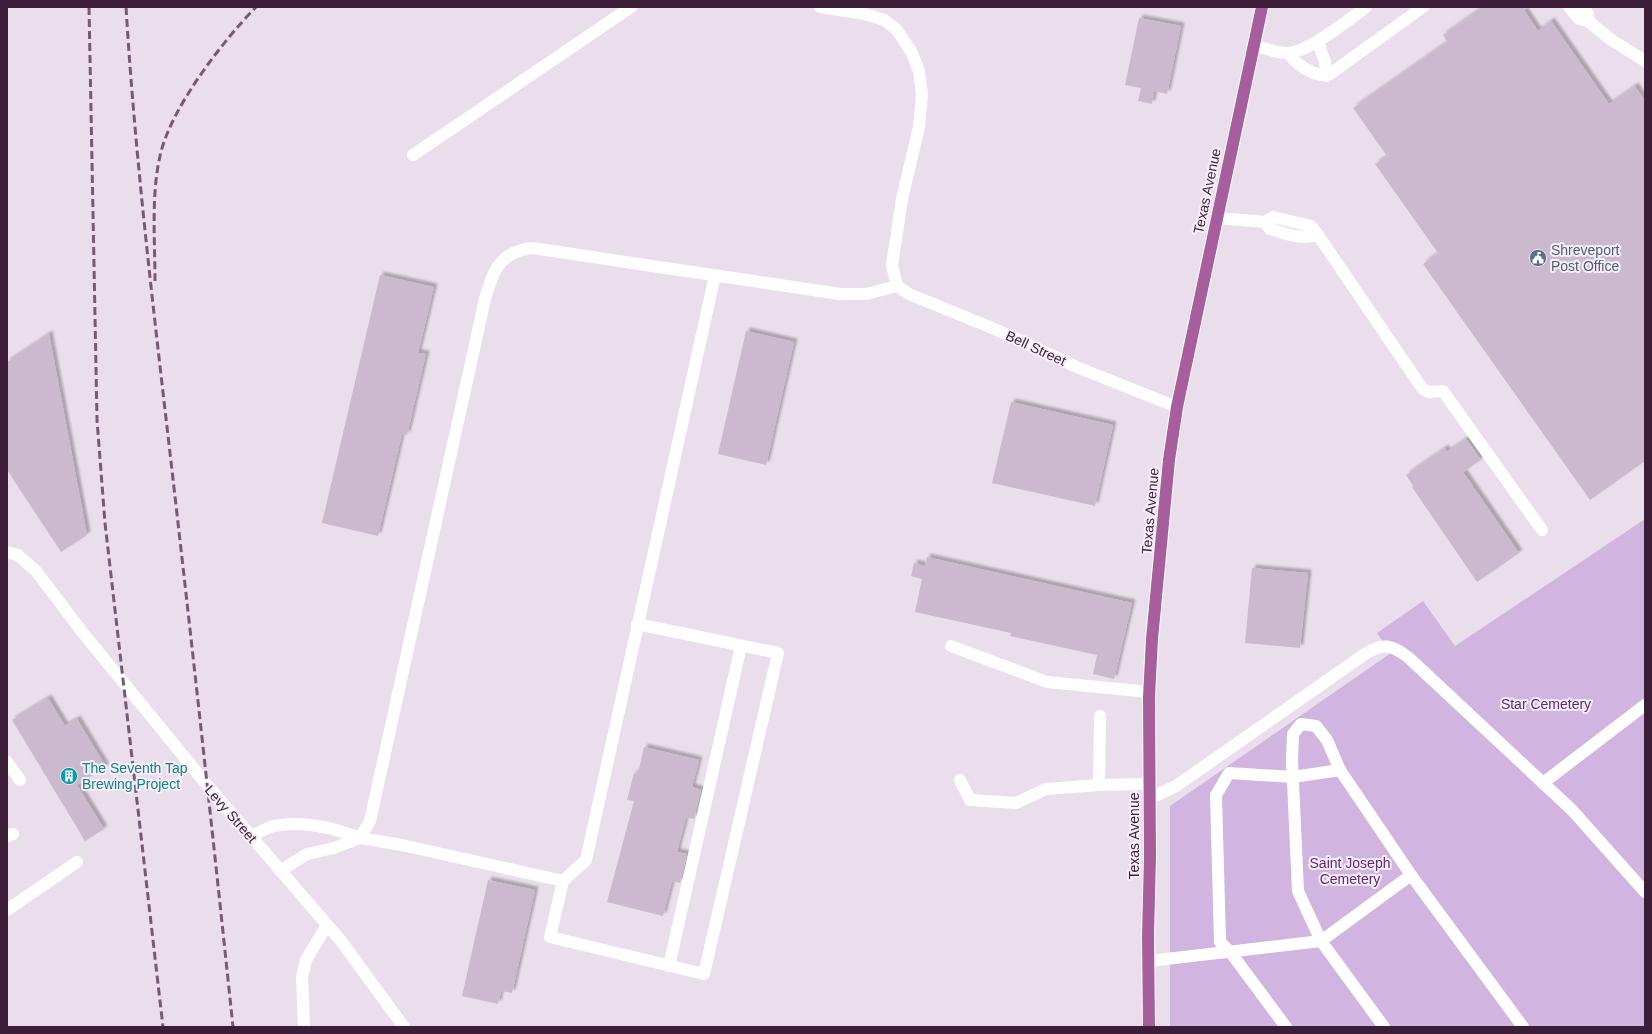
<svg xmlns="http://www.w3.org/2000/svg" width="1652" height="1034" font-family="Helvetica,sans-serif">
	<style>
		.green { fill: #d1b4df }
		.building { fill: #cbbacd; filter: url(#shadow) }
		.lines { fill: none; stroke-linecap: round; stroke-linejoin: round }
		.major-casing { stroke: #fff; stroke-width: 14 }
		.minor { stroke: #fff; stroke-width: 12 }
		.major { stroke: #a65e9d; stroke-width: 12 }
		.rail { stroke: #795875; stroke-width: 3; stroke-dasharray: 8 4; stroke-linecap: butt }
		.labels { text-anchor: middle; stroke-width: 4; stroke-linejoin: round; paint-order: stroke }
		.street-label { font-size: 14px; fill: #3d1e39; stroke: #f7eff8 }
		.service-label { font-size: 14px; fill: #4e5e75; stroke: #f7eff8; text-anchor: start }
		.park-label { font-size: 14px; fill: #652478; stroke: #f7eff8 }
		.culture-label { font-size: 14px; fill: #0d838f; stroke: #f7eff8; text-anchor: start }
	</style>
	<defs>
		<filter id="shadow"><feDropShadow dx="3.5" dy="-3.5" stdDeviation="1" flood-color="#0004"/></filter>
	</defs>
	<rect width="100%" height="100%" fill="#ebdeec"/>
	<polygon class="green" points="1645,519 1645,1027 1170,1027 1170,806 1391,653 1377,633 1423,601 1455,646"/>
	<g class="building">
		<polygon points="1483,7 1529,7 1524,10 1538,31 1551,21 1609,104 1635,86 1645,101 1645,461 1590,500 1423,264 1438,253 1375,164 1387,156 1353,108 1447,42 1443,35"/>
		<polygon points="1139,18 1181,26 1167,94 1154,91 1152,104 1138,101 1141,88 1125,85"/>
		<polygon points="380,275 434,287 418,353 426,354 407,435 402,434 378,536 322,523"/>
		<polygon points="746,331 794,342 766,465 718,454"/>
		<polygon points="49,334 87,535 61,552 7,470 7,362"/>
		<polygon points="1011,402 1113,425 1095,506 992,483"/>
		<polygon points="1466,439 1481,460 1463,472 1519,553 1477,582 1412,487 1413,486 1406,475 1445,448 1447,452"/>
		<polygon points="927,557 1132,603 1114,679 1093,674 1097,655 1010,636 1011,633 915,612 922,579 911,576 914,563 925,566"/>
		<polygon points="1252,568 1308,573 1300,648 1245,643"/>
		<polygon points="48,698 65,726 77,719 106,767 77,785 104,829 85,841 12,720"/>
		<polygon points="644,747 699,760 692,787 701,790 694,819 686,817 677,852 687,854 680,883 672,881 663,916 607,902 634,801 627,800 634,773 638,774"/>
		<polygon points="488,880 535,890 512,993 501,991 498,1004 462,996"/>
	</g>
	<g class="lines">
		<defs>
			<polyline id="major" points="1149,1027 1148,936 1150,856 1149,697 1152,639 1169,460 1177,407 1262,7"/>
		</defs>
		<use href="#major" class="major-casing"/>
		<g class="minor">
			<polyline points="820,7 865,14 884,20 896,29 911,51 919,71 922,95 919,127 902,199 892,265 897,286"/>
			<polyline points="1569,7 1579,19 1588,21 1610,39 1645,61"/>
			<polyline points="1583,7 1588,14 1588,21"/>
			<polyline points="1318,42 1325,62 1326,76"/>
			<path d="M1254,45C1264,48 1276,53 1287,53C1306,54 1350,19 1366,7"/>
			<path d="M1288,53C1296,64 1316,79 1330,74L1423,7"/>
			<polyline points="413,155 631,7"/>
			<path d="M1217,218L1265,222L1273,217L1311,226L1318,235C1301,240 1286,234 1270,229L1265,222"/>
			<polyline points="1318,235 1422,388 1428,392 1443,391 1542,530"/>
			<path d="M715,275L586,860L563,881L402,845L360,838L370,821L485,299C493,270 500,252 532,248L840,294H866L897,286"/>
			<polyline points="897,286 909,294 997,330 1079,368 1177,407"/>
			<polyline points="7,552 18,555 36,571 83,633 208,786 341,941 404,1027"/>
			<polyline points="951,646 1047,682 1149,692"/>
			<polyline points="1100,716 1099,785 1149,784"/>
			<polyline points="7,762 20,780"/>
			<polyline points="1340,770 1327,740 1316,726 1301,724 1293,734 1292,760 1298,891 1321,941 1384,1027"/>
			<polyline points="960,780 970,800 1016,803 1046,789 1099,785"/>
			<polyline points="1543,783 1645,705"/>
			<path d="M1149,799L1176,786L1365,654C1383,642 1392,645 1408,657L1572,810L1645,892"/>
			<polyline points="7,836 13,834"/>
			<path d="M251,836C258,833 266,828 274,826C302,820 334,828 360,838L334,848L307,854L280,871"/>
			<polyline points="563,881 550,937 704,974 778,653 637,624"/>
			<polyline points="7,910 77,862"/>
			<polyline points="1149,961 1321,941 1411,875"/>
			<polyline points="669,966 741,646"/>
			<polyline points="304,1027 302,977 306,960 327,925"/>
			<polyline points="1286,1027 1231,953 1220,942 1216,795 1229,773 1293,777 1340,770 1411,875 1523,1027"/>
		</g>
		<use href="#major" class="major"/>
		<g class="rail">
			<polyline points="89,7 97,420 105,523 163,1027"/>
			<path d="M126,7C135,156 153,305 170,453C192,644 213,836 233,1027"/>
			<path d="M155,281C155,240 151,196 160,156C170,109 222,42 256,7"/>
		</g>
	</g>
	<defs>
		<symbol id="civic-disc" viewBox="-11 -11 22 22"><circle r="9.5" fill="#5c6f8a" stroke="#f7eff8"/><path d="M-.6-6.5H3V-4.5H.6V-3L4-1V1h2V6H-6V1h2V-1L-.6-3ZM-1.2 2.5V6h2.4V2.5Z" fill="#fff"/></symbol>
		<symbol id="building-disc" viewBox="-11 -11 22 22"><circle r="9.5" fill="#0f9aa8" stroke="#f7eff8"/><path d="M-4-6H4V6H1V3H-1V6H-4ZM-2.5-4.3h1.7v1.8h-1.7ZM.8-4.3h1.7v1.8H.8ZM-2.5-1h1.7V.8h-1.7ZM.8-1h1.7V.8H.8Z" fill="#fff"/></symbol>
	</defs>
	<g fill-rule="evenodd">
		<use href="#civic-disc" x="1528" y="248" width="20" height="20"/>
		<use href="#building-disc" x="59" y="766" width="20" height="20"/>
	</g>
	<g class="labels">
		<g class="street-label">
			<text transform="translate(1207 191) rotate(-78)" y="5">Texas Avenue</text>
			<text transform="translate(1036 348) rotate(25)" y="5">Bell Street</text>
			<text transform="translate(1150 511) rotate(-85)" y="5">Texas Avenue</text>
			<text transform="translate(231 814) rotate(49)" y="5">Levy Street</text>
			<text transform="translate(1134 836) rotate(-90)" y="5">Texas Avenue</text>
		</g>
		<g class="service-label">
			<text x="1551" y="255">Shreveport<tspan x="1551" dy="16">Post Office</tspan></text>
		</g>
		<g class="park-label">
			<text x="1546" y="709">Star Cemetery</text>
			<text x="1350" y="868">Saint Joseph<tspan x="1350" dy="16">Cemetery</tspan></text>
		</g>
		<g class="culture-label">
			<text x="82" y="773">The Seventh Tap<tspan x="82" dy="16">Brewing Project</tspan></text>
		</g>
	</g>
	<rect width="1652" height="1034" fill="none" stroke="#3d1e39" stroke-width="16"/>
</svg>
